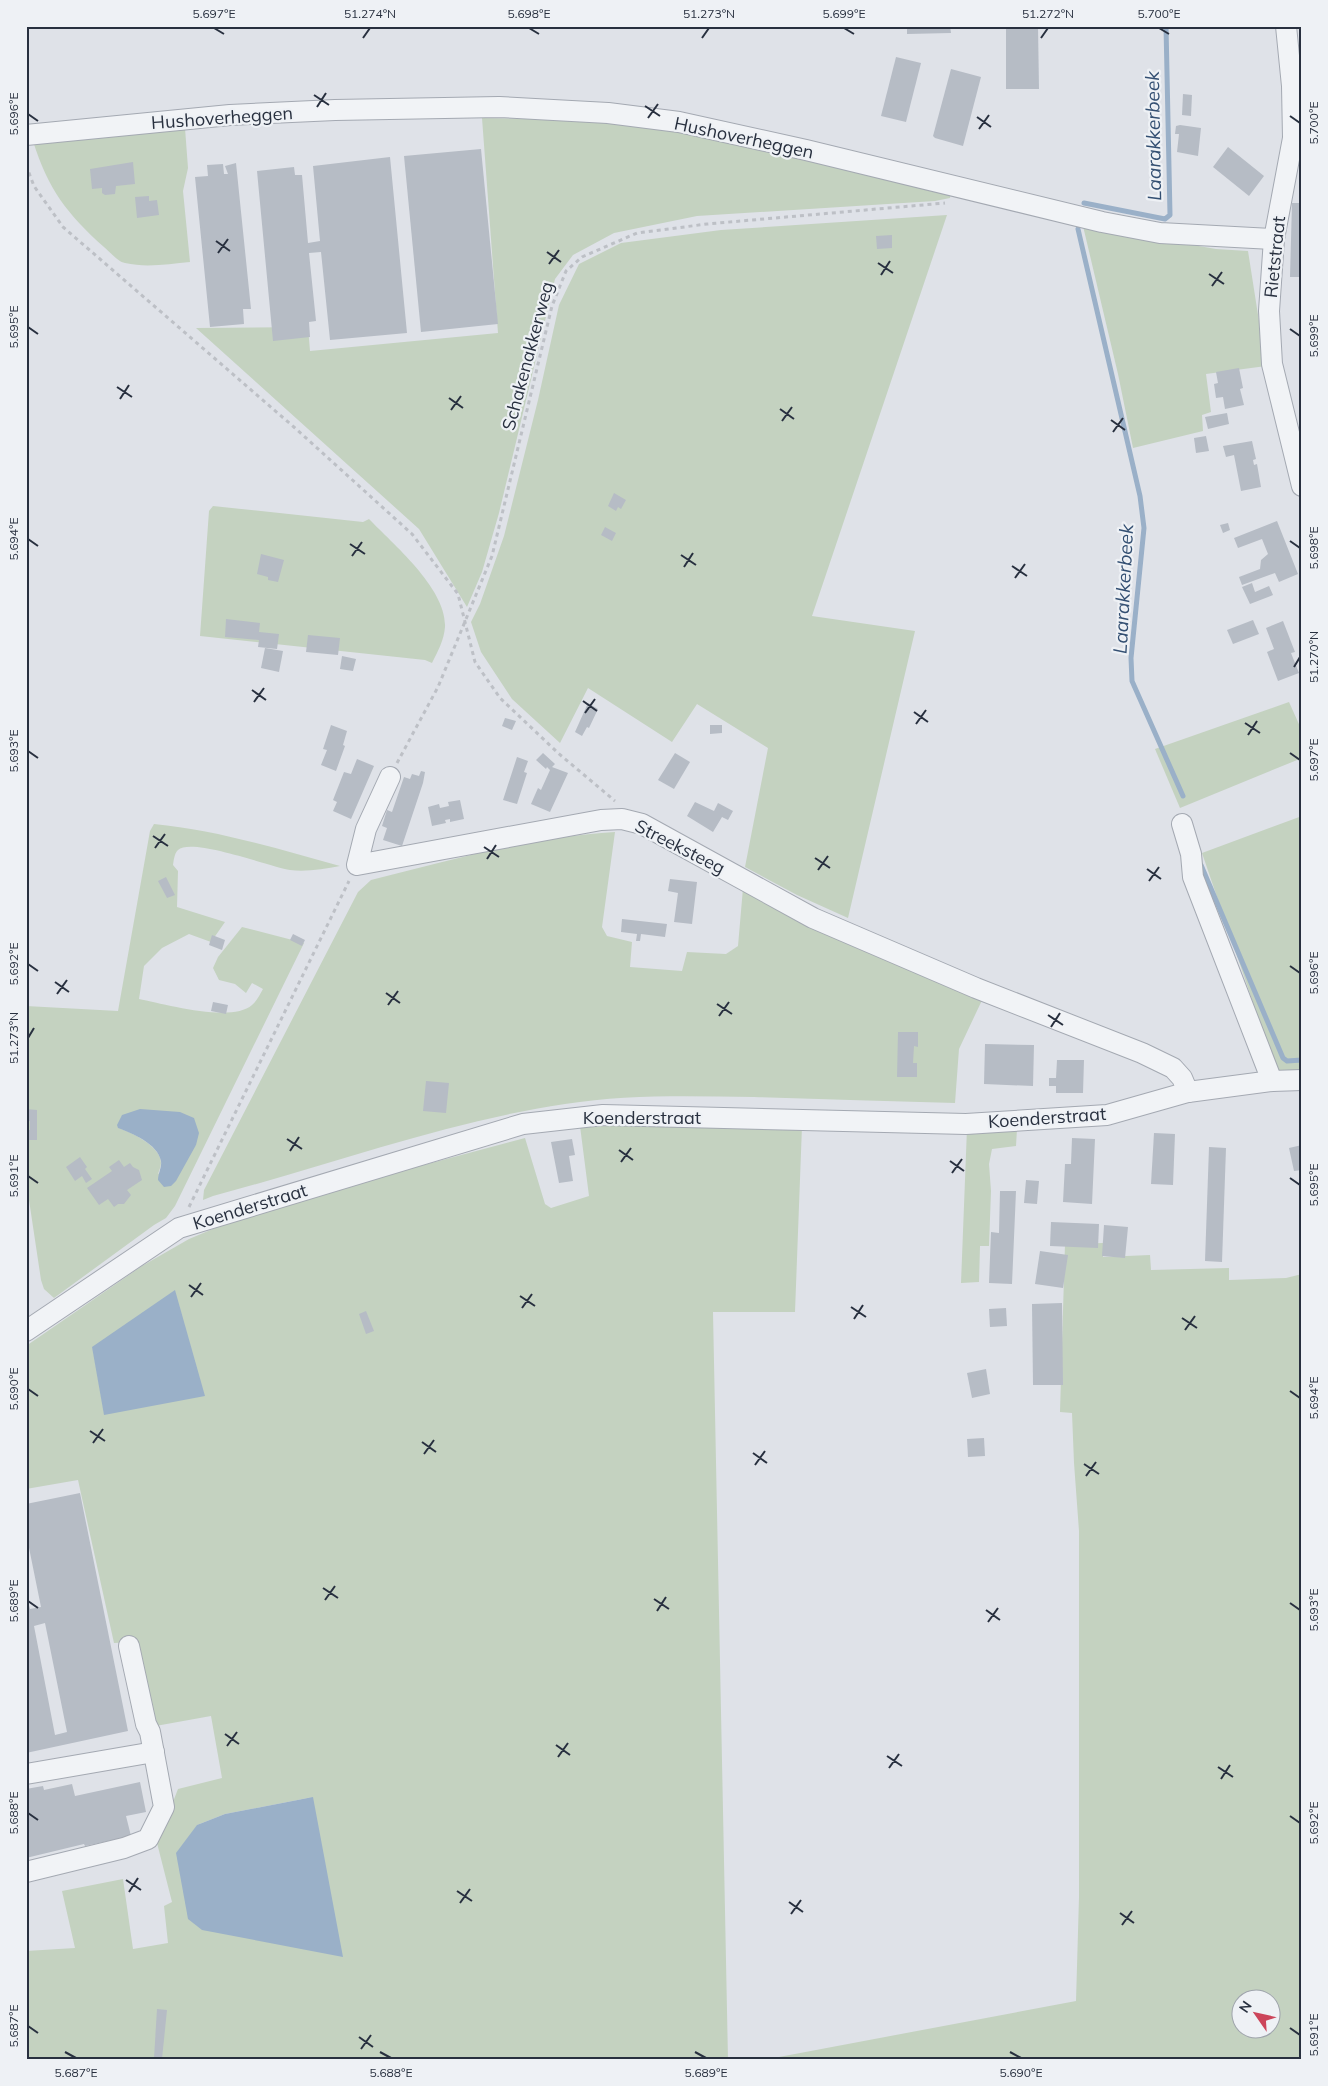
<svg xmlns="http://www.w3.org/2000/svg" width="1328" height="2086" font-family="Mulish,sans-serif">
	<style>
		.green { fill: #c4d2c0; fill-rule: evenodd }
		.water { fill: #9ab0c8 }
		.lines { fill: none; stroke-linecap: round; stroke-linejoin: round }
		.stream { stroke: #9ab0c8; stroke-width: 5 }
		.building { fill: #b6bcc5; fill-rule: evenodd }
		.minor-casing { stroke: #a4a9b2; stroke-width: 22 }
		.path { stroke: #bdc0c6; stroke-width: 3; stroke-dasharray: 4 4; stroke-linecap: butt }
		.minor { stroke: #f1f3f6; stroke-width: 20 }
		.ticks { fill: none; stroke: #28303f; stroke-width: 2 }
		.labels { text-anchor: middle; stroke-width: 4.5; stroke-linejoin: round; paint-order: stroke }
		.street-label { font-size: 18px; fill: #28303f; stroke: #eef1f5 }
		.water-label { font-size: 19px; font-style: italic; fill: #334f72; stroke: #eef1f5 }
		.neatline { fill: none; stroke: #28303f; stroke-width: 2 }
		.ticks-label { font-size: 12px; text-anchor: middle; fill: #28303f }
	</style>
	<rect width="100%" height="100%" fill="#dfe2e8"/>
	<g class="green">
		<polygon points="482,118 585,120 699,134 951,192 950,198 935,201 697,216 614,233 573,255 555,279 499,513 482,572 467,607 419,529 196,328 308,327 310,351 498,333"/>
		<path d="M185,128L188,168L183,191L190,262C169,264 146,268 125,263C118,262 110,252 104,247C67,214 48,189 33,141Z"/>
		<polygon points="947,215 812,616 915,631 848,918 797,895 745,867 768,748 697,704 672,742 588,688 560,743 512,699 481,652 471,622 480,604 504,536 538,400 559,305 579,264 621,243 721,230"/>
		<polygon points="1083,226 1216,249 1248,251 1266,366 1206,374 1211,412 1202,415 1203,431 1133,448 1118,374"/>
		<path d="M213,506L363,522L369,519C393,544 447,589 445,627C444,640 438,651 432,663L425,660L200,636L209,511Z"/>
		<polygon points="1289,702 1302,731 1302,758 1180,808 1155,749"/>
		<polygon points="1302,816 1302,1071 1276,1070 1202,853"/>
		<path d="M154,824C217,830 278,849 340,866C324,869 306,872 290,870C270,867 192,837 178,850C174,854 174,860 173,865L178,871L177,907L225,922L211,942L189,934L162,948L144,966L139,999C164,1004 232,1023 252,1005C257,1001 260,994 263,989L252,983L246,993L235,984L219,980L213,968L218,957L242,927L304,943L175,1206L166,1218L154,1225L54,1298L44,1289L41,1280L26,1180V1006L118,1011L150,831ZM118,1128L196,1145L158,1174C159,1171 161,1166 161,1163C161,1146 131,1132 118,1128Z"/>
		<path d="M615,832L602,927L607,936L632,942L630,967L682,971L687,952L726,954L738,946L743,888L984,996L959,1049L955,1103C888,1101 821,1099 754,1097C690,1096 627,1094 565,1104C445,1122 330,1165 213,1196L203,1200L204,1190L358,892L371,880C451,860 532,837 615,832Z"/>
		<path d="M671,1125L802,1126L795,1312H713L728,2060H26V1951L75,1948L62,1891L123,1879L133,1949L168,1943L164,1906L172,1902L157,1843L178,1789L222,1778L211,1716L150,1727L133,1642L114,1643L78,1480L26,1489V1346L142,1266L189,1239L220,1226L360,1182L525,1138L545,1204L551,1208L589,1196L580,1126ZM313,1797L197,1825L225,1814Z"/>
		<polygon points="967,1128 1017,1129 1016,1146 992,1149 989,1164 991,1191 989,1246 980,1246 979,1282 961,1283"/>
		<path d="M1103,1243V1257L1150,1255L1151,1270L1229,1268V1280L1286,1278L1302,1274V2060H763L1076,2001L1079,1897V1531L1074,1463L1072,1413L1060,1412L1065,1244ZM1240,1998H1270V2028H1240Z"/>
	</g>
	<g class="water">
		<path d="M140,1109L180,1112L194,1118L199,1133L196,1145L176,1181L171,1186L164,1187L158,1180C158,1174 162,1167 161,1161C158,1144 132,1133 118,1128L117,1125L122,1115Z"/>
		<polygon points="175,1290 205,1396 104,1415 92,1347"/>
		<polygon points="313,1797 343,1957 202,1930 188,1919 176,1853 197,1825 225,1814"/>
	</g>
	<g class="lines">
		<g class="stream">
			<polyline points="1084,203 1165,219 1170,215 1166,26"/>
			<polyline points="1078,229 1140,496 1144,528 1131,658 1132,681 1183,796"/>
			<polyline points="1201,865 1283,1058 1287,1061 1302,1060"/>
		</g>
	</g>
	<g class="building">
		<polygon points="907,26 950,26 951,33 907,34"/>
		<polygon points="1006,26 1038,26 1039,89 1006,89"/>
		<polygon points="896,57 921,63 906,122 881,116"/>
		<polygon points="951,69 981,77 963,146 935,138 933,136"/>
		<polygon points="1183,94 1192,95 1191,116 1182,115"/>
		<polygon points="1180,125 1201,128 1198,156 1177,152 1179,134 1175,134 1176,126"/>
		<polygon points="1228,147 1264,176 1249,196 1213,167"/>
		<polygon points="481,149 498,324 421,332 404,156"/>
		<polygon points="390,157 407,333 330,340 321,252 309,253 316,321 309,322 310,337 273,341 257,171 294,167 295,175 302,175 308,243 320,241 313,166"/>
		<polygon points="133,162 135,184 116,186 115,194 105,195 102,193 102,188 92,189 90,169"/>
		<polygon points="236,163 251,309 243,309 244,324 210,327 195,177 208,176 207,165 223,164 224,174 228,174 225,166"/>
		<polygon points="149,196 149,201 157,200 159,215 137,218 135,197"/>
		<polygon points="1292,203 1302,203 1302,277 1290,277"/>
		<polygon points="892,235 892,248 877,249 876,236"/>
		<polygon points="1239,368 1243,388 1240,389 1244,405 1225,409 1223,397 1216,398 1214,384 1218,383 1216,372"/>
		<polygon points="1227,413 1229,424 1208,429 1205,417"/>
		<polygon points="1206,436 1209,451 1196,453 1194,438"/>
		<polygon points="1252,441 1256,459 1253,460 1254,465 1257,464 1261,487 1241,491 1234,455 1226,457 1223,446"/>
		<polygon points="614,493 626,500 621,509 618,507 616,511 608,506"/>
		<polygon points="1277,521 1298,574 1279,582 1275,573 1242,585 1239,577 1260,569 1261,560 1268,554 1262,539 1238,548 1234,538"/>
		<polygon points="1228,523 1230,530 1223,533 1220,525"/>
		<polygon points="605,527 616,533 612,541 601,535"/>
		<polygon points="261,554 284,560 278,582 268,580 268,577 257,574"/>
		<polygon points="1252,583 1255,592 1269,586 1273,595 1250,604 1242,587"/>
		<polygon points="226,619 260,623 259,632 279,634 277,649 258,647 259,640 225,637"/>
		<polygon points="1253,620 1259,634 1233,644 1227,630"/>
		<polygon points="1283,621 1295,652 1291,653 1299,673 1278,681 1267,652 1274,649 1266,628"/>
		<polygon points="308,635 340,638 338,655 306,652"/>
		<polygon points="265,648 283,651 279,672 261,668"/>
		<polygon points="342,656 356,659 353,671 340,669"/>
		<polygon points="588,703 598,709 589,728 587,727 582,736 575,732"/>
		<polygon points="505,718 516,721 512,730 502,726"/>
		<polygon points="331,725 347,731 343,745 345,746 336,771 321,765 327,750 323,749"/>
		<polygon points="710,725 722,725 722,733 710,734"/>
		<polygon points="543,753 555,764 552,767 568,773 550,812 531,804 538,788 541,790 550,770 547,767 546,769 536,760"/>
		<polygon points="675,753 690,762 674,789 658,780"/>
		<polygon points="517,757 528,761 524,772 527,773 517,804 503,800"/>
		<polygon points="357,759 374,766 351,819 333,811 337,802 333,800 344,772 351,774"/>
		<polygon points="421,771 425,772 423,783 402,846 383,840 387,828 382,826 387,810 392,812 404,777 410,779 412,774 419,776"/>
		<polygon points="460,800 464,819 450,822 450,819 445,820 446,823 432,826 428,807 439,804 440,808 449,806 448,802"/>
		<polygon points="695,802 714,811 718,803 733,811 728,820 722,817 713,832 687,816"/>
		<polygon points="166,877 175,895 167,898 158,881"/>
		<polygon points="670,879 697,882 692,924 674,922 678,893 668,891"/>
		<polygon points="622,919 667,924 665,937 641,934 640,941 636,941 637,934 621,932"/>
		<polygon points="293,934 305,940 302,946 290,940"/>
		<polygon points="212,935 225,940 222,950 209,945"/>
		<polygon points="213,1002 228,1005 226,1014 211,1011"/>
		<polygon points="898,1032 918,1032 918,1047 914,1046 913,1063 917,1063 917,1077 897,1077"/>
		<polygon points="985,1044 1034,1045 1033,1086 984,1084"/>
		<polygon points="1057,1060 1084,1060 1083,1093 1056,1093 1056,1086 1049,1086 1049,1078 1056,1078"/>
		<polygon points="426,1081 449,1083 446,1113 423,1111"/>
		<polygon points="26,1109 37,1110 37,1140 26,1140 26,1130 30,1130 30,1121 26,1121"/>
		<polygon points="1154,1133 1175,1134 1173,1185 1151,1184"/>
		<polygon points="1072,1138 1095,1139 1092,1204 1063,1202 1065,1164 1071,1164"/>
		<polygon points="572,1139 575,1155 569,1156 573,1181 559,1183 551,1142"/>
		<polygon points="1302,1145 1302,1170 1294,1171 1289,1148"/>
		<polygon points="1209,1147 1226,1148 1222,1262 1205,1261"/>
		<polygon points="80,1157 87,1167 85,1169 92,1179 86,1183 82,1176 75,1181 66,1167"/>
		<polygon points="119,1160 124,1167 130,1163 133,1167 139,1170 142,1180 127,1190 131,1195 124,1204 118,1204 114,1207 108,1199 99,1205 87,1188 112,1171 109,1167"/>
		<polygon points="1026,1180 1039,1181 1037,1204 1024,1203"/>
		<polygon points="1000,1191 1016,1191 1012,1284 989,1283 991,1232 999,1233"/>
		<polygon points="1051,1222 1099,1224 1098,1248 1050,1246"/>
		<polygon points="1104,1225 1128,1227 1125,1258 1102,1256"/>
		<polygon points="1040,1251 1068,1255 1063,1288 1035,1284"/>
		<polygon points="1062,1303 1063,1385 1033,1385 1032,1304"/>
		<polygon points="1006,1308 1007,1326 990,1327 989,1309"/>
		<polygon points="366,1311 374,1331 366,1334 359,1314"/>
		<polygon points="986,1369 990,1394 972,1398 967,1373"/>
		<polygon points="984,1438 985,1456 968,1457 967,1439"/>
		<path d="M80,1493L128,1731L26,1753V1594L30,1609L41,1607L26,1533V1504ZM45,1623L67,1732L55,1735L34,1626Z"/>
		<polygon points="140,1782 146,1812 126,1816 131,1836 85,1846 84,1844 26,1858 26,1789 43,1786 44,1790 72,1784 75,1796"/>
		<polygon points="157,2009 167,2010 162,2059 154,2058"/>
	</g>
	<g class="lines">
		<defs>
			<g id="minor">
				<polyline points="1286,26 1292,86 1293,138 1274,239 1269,311 1272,364 1302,486"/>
				<polyline points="26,135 230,115 335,110 499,107 608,113 679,122 806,150 1102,222 1160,233 1274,239"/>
				<polyline points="390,777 366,829 357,865 601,820 622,819 642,824 813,918 976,988 1142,1053 1173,1068 1182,1078 1188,1092"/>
				<polyline points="1182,824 1191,854 1193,877 1272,1081"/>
				<polyline points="26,1331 179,1228 523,1124 603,1115 966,1124 1107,1115 1188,1092 1272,1081 1302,1080"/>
				<polyline points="26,1774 154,1752"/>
				<polyline points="26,1872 124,1848 148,1839 164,1807 150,1732 146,1724 129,1646"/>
			</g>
		</defs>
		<use href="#minor" class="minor-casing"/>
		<g class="path">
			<polyline points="26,165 34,186 63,227 295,428 412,534 458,594 475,662 500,698 558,753 615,801"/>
			<polyline points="397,763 438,687 492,556 552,306 566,271 582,257 637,233 707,224 945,203"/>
			<polyline points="189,1207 349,881"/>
		</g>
		<use href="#minor" class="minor"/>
	</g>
	<path class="ticks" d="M214,28L224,34M529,28L539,34M844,28L854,34M1159,28L1169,34M363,38L370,28M702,38L709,28M1041,38L1048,28M314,95L329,105M645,106L660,116M317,107L326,93M28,114L38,121M1290,116L1300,123M977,117L991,127M648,118L658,104M979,129L989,115M216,241L230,251M547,252L561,262M218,253L228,239M878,263L893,273M549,264L559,250M1209,274L1224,284M881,275L890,261M1212,286L1222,272M28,327L38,334M1290,329L1300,336M117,387L132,397M449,398L463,408M120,399L129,385M780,409L794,419M451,410L461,396M1111,420L1125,430M782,421L792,407M1113,432L1123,418M28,539L38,546M1290,541L1300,548M350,544L365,554M681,555L696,565M352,556L362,542M1012,566L1027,576M684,567L693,553M1015,578L1025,564M1294,667L1300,657M252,690L266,700M583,701L597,711M254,702L264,688M914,712L928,722M585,713L595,699M1245,723L1260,733M916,724L926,710M1248,735L1257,721M28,751L38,758M1290,753L1300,760M153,836L168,846M484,847L499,857M155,848L165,834M815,858L830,868M487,859L496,845M1147,869L1161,879M818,870L828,856M1149,881L1159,867M28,964L38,971M1290,966L1300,973M55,982L69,992M386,993L400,1003M57,994L67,980M717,1004L732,1014M388,1005L398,991M1048,1015L1063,1025M719,1016L729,1002M1051,1027L1060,1013M28,1038L34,1028M287,1139L302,1149M619,1150L633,1160M290,1151L299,1137M950,1161L964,1171M621,1162L631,1148M952,1173L962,1159M28,1176L38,1183M1290,1178L1300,1185M189,1285L203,1295M520,1296L535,1306M191,1297L201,1283M851,1307L866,1317M522,1308L532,1294M1182,1318L1197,1328M854,1319L863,1305M1185,1330L1195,1316M28,1389L38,1396M1290,1391L1300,1398M90,1431L105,1441M422,1442L436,1452M93,1443L103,1429M753,1453L767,1463M424,1454L434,1440M1084,1464L1099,1474M755,1465L765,1451M1086,1476L1096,1462M323,1588L338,1598M654,1599L669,1609M325,1600L335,1586M28,1601L38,1608M1290,1603L1300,1610M986,1610L1000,1620M657,1611L666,1597M988,1622L998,1608M225,1734L239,1744M556,1745L570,1755M227,1746L237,1732M887,1756L902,1766M558,1757L568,1743M1218,1767L1233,1777M889,1768L899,1754M1221,1779L1230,1765M28,1813L38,1820M1290,1816L1300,1823M126,1880L141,1890M457,1891L472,1901M129,1892L138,1878M789,1902L803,1912M460,1903L470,1889M1120,1913L1134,1923M791,1914L801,1900M1122,1925L1132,1911M28,2026L38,2033M1290,2028L1300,2035M359,2037L373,2047M361,2049L371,2035M65,2052L76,2058M380,2052L391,2058M695,2052L706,2058M1010,2052L1021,2058"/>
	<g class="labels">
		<g class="street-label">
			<text transform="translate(222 118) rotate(-4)" y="6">Hushoverheggen</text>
			<text transform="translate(744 138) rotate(12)" y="6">Hushoverheggen</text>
			<text transform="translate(1275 257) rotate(-84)" y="6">Rietstraat</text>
			<text transform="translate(528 356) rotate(-75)" y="6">Schakenakkerweg</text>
			<text transform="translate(680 847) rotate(27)" y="6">Streeksteeg</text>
			<text x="642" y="1124">Koenderstraat</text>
			<text transform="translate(1047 1118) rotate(-4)" y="6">Koenderstraat</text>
			<text transform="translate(250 1207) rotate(-17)" y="6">Koenderstraat</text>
		</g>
		<g class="water-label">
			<text transform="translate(1153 136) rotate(-91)" y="7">Laarakkerbeek</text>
			<text transform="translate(1123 589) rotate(-87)" y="7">Laarakkerbeek</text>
		</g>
	</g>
	<rect width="1328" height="2086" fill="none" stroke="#eef1f5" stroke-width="55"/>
	<g transform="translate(1256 2014) rotate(304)"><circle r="24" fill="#eef1f5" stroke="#9fa4ac"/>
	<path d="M0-4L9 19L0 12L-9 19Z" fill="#cc455a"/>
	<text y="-8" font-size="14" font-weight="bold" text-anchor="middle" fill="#28303f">N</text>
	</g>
	<rect x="28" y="28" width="1272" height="2030" class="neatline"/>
	<g class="ticks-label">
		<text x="214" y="18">5.697°E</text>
		<text x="370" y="18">51.274°N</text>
		<text x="529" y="18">5.698°E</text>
		<text x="709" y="18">51.273°N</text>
		<text x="844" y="18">5.699°E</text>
		<text x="1048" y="18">51.272°N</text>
		<text x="1159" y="18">5.700°E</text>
		<text transform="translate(14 114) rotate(-90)" y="4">5.696°E</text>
		<text transform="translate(1314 123) rotate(-90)" y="4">5.700°E</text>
		<text transform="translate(14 327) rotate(-90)" y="4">5.695°E</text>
		<text transform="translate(1314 336) rotate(-90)" y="4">5.699°E</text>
		<text transform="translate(14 539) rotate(-90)" y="4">5.694°E</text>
		<text transform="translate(1314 548) rotate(-90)" y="4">5.698°E</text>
		<text transform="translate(1314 657) rotate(-90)" y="4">51.270°N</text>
		<text transform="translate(14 751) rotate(-90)" y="4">5.693°E</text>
		<text transform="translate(1314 760) rotate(-90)" y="4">5.697°E</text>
		<text transform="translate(14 964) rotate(-90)" y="4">5.692°E</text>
		<text transform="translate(1314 973) rotate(-90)" y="4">5.696°E</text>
		<text transform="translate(14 1038) rotate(-90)" y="4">51.273°N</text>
		<text transform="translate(14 1176) rotate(-90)" y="4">5.691°E</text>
		<text transform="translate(1314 1185) rotate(-90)" y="4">5.695°E</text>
		<text transform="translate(14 1389) rotate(-90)" y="4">5.690°E</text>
		<text transform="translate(1314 1398) rotate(-90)" y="4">5.694°E</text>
		<text transform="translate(14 1601) rotate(-90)" y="4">5.689°E</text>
		<text transform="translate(1314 1610) rotate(-90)" y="4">5.693°E</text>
		<text transform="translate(14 1813) rotate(-90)" y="4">5.688°E</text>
		<text transform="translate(1314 1823) rotate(-90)" y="4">5.692°E</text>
		<text transform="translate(14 2026) rotate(-90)" y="4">5.687°E</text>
		<text transform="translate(1314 2035) rotate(-90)" y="4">5.691°E</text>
		<text x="76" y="2077">5.687°E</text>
		<text x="391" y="2077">5.688°E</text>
		<text x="706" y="2077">5.689°E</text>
		<text x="1021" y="2077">5.690°E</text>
	</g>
</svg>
